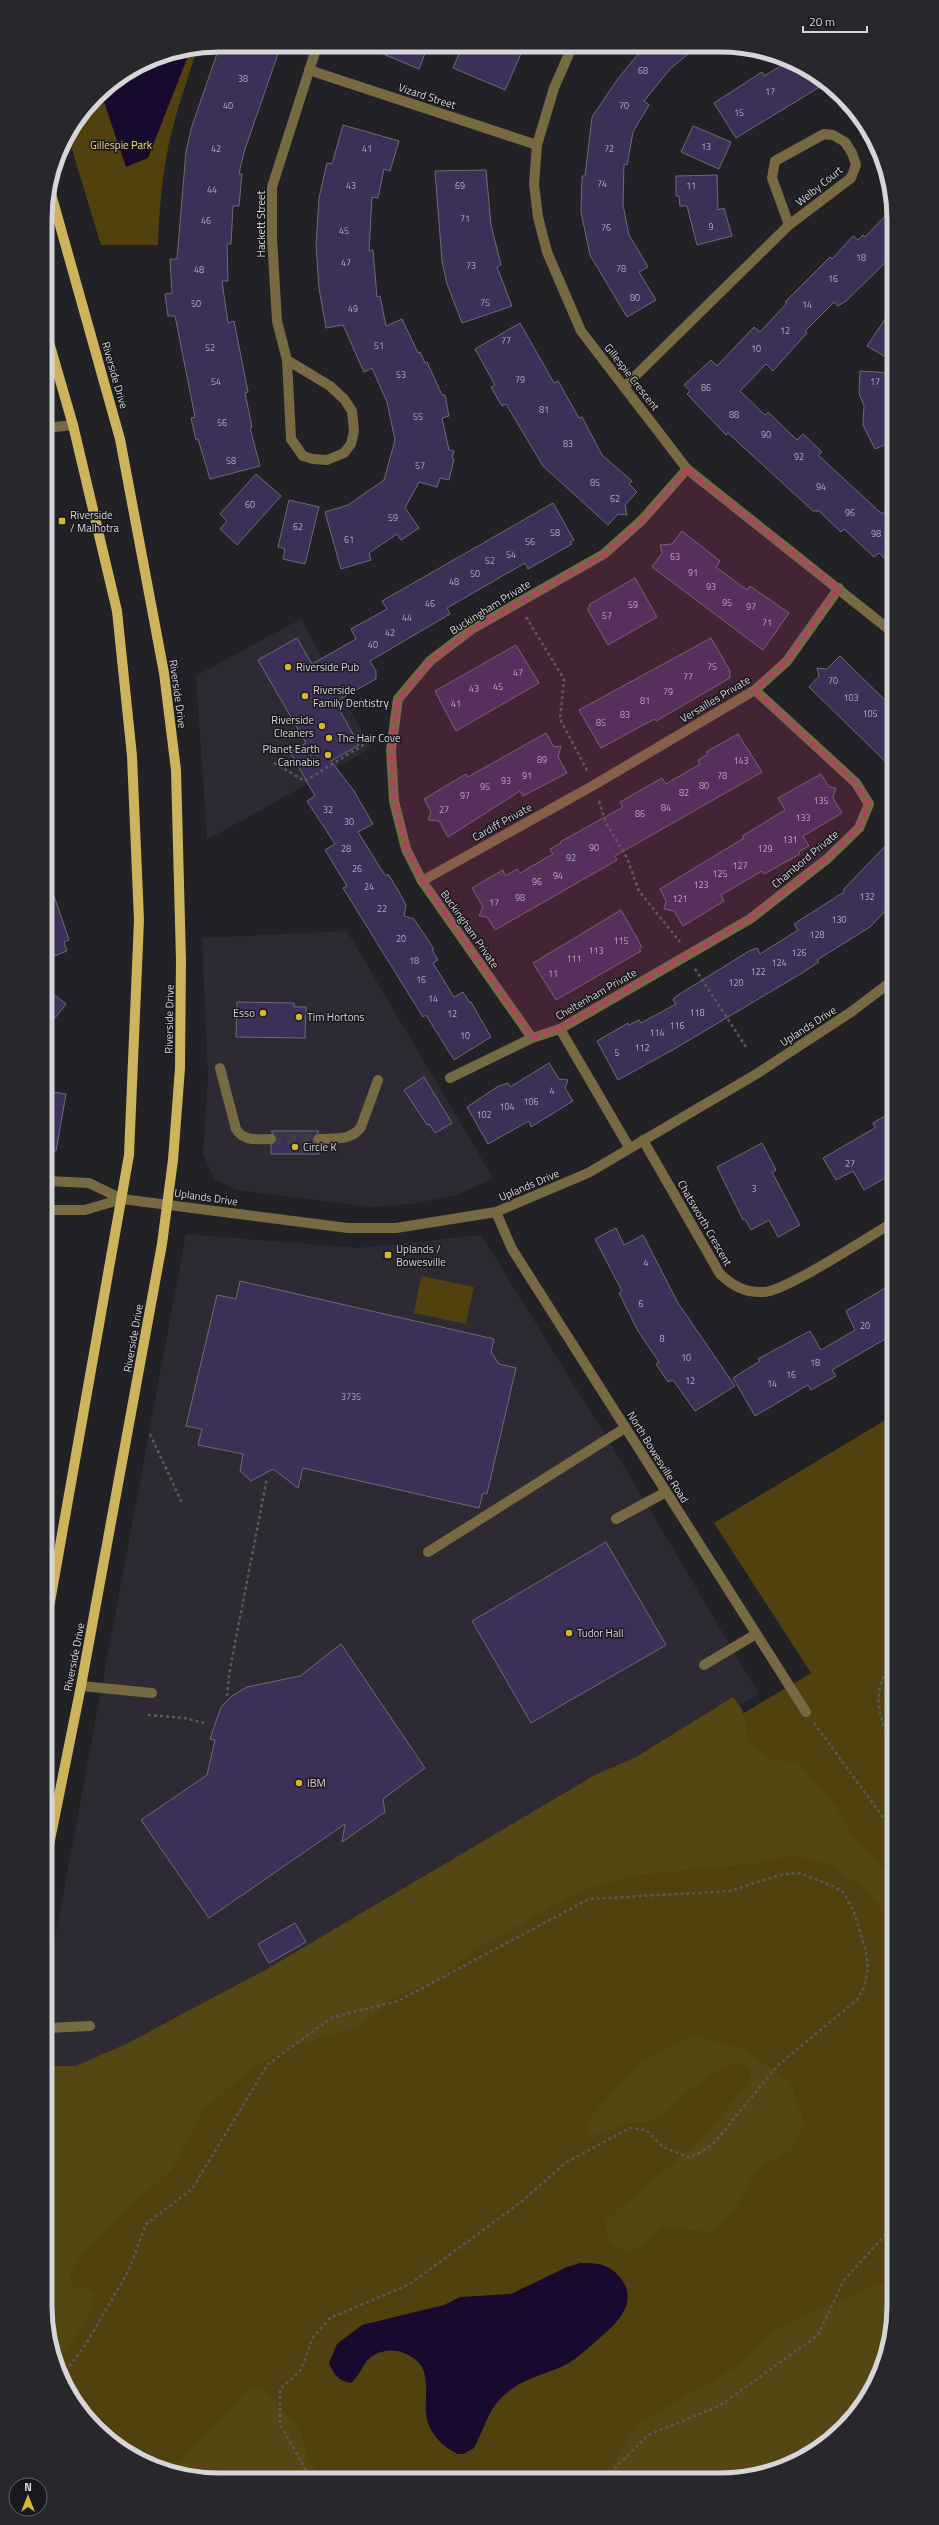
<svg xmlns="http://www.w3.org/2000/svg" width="939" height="2525" font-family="'Titillium Web',sans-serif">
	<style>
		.built { fill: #2d2a34 }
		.green { fill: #50410f }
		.forest { fill: #554713 }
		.water { fill: #18092e }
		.building { fill: #3c2f58; stroke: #6d6b71 }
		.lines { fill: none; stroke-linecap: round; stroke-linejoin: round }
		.minor-tunnel { stroke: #3d3c41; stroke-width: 10; stroke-dasharray: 10 5; stroke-linecap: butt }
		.path { stroke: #5a595d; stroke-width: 2.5; stroke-dasharray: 3 3; stroke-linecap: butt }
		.minor { stroke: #776a42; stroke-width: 10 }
		.major { stroke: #cdb35c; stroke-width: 10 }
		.marked { fill: #c5346e; fill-opacity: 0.2; stroke: #c5346e; stroke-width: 3; stroke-dasharray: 8 5; stroke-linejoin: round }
		.poi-dot { fill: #d7b434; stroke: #19181c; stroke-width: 1.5 }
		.labels { text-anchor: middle; stroke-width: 3; stroke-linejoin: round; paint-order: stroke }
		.number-label { font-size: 9px; fill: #b0acb8 }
		.street-label { font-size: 11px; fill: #d6d5d8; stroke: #19181c }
		.park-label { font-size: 11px; fill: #edd587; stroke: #19181c }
		.poi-label { font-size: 11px; fill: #d6d5d8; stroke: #19181c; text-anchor: start }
		.rim { fill: none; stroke: #d6d5d8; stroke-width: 5 }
	</style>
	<rect width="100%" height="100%" fill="#222126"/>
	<g class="built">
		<polygon points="301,619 371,748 207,840 196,676"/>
		<polygon points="347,931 493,1178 458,1195 411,1204 371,1207 237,1190 214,1179 203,1154 208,1078 202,938"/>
		<polygon points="186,1234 358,1248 481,1235 615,1451 759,1694 520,1835 48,2127 48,1976"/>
	</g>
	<g class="green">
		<path d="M197,49C186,85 172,122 166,159C161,188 159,216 158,245H101L68,136L104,88L153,58Z"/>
		<polygon points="421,1276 474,1287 466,1324 414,1313"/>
		<polygon points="892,1416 894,2317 881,2372 851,2421 807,2457 754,2477 185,2477 142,2462 96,2429 68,2393 48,2340 48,2129 811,1673 714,1523"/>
	</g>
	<g class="forest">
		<polygon points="733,1697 742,1709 750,1745 773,1760 798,1762 837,1808 853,1836 893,1880 893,1924 860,1884 830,1866 808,1858 786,1856 753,1864 634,1875 578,1892 469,1953 444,1975 392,1999 359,2027 285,2049 245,2074 202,2111 172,2170 118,2216 82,2255 70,2273 72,2286 93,2291 92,2309 58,2366 48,2340 48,2066 76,2066 126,2044 267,1969 595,1775 636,1757"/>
		<polygon points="694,2035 746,2050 791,2083 804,2123 792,2149 756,2170 733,2213 712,2232 662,2227 643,2247 626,2251 609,2243 605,2221 698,2142 749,2083 751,2070 737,2063 722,2068 687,2092 661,2117 648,2122 630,2123 593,2136 589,2132 587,2121 640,2063"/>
		<polygon points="894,2278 894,2317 881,2372 851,2421 807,2457 754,2477 605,2477 637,2424 740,2365 771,2333 823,2307"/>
		<path d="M251,2386L264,2388C274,2402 293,2419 301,2434C311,2453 303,2469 331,2477H185L171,2472Z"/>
	</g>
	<g class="water">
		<polygon points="190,51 148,158 126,167 101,93 104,88 153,58"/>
		<path d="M580,2263C595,2263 607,2263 618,2275C643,2303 614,2325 595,2342C585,2351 573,2362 561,2367C538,2377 521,2379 502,2397C488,2410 483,2432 474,2448L463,2454H457C444,2446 433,2438 428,2423C420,2398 439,2367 404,2353C394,2349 383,2350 374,2355C363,2361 361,2375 351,2383C338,2381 334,2375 329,2363L337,2344L362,2325L444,2305L460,2297L511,2294L567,2267Z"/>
	</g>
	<g class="building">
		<polygon points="220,45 281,45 244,152 239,174 242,174 239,206 233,206 231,244 227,244 228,281 222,281 228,323 234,321 248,392 245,393 252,427 250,428 260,466 210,479 198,439 196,440 191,418 195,417 175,316 168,316 165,294 172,293 170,259 177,259 186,151 192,126"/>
		<polygon points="364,46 428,46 419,69"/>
		<polygon points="462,47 524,47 505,90 453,68"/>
		<polygon points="643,48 695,48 670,69 644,101 649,105 633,132 627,165 624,164 623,205 629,235 648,267 639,272 656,300 627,317 590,255 581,212 582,176 585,176 592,117 617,80"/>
		<polygon points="789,61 807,68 823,81 817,84 818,88 736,138 714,103 762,72 764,76"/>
		<polygon points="343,125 399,141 390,171 384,169 378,198 372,197 369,251 373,250 377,297 380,296 386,326 402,319 418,353 420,352 425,363 427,362 442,395 445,395 449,416 442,418 449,450 454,451 452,458 454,459 449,480 440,478 437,487 419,482 405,508 419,528 401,540 397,534 369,553 371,560 341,569 325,512 348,505 384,480 395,440 387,402 372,368 364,372 343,325 326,328 319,288 316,245 319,198 327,163 332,164"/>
		<polygon points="693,126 731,142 719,169 681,152"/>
		<polygon points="486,170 491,225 501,265 497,267 512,306 462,323 447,284 442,261 435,171"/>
		<polygon points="717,175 718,210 724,208 732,236 697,245 687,206 680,206 679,196 676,196 676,176"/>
		<polygon points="891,210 891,257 846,301 838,306 834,302 805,331 807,333 773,371 766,364 740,391 765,415 768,412 797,440 803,434 822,452 818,455 882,514 891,505 891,565 879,553 874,557 844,529 841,532 819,511 813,511 728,433 726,435 687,394 690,391 684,385 711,360 717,366 754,327 760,332 787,303 785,302 830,257 832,259 853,236 858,240 863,235 865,237"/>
		<polygon points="891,310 891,360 867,346"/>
		<polygon points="520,323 554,383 558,381 579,418 582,417 602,455 632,481 629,484 637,492 625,505 627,515 618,514 608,525 543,466 506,404 502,406 491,387 495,385 475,349"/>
		<polygon points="860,371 891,373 891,442 875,449 863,425 864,406 859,393"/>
		<polygon points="256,474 281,496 237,545 220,529 227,521 220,514"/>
		<polygon points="289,500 319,507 305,564 283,559 285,549 278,547"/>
		<polygon points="553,503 574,540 570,542 572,544 528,569 525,563 447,608 450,614 370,661 376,671 376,679 335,702 359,745 331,761 354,791 373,824 358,832 379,866 386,876 388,874 399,892 406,905 404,916 414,919 434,949 432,950 438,960 433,963 454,997 463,992 470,1003 471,1002 491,1037 454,1060 426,1015 423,1017 343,888 347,886 325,850 335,844 307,801 315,796 290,752 306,743 258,660 297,638 312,664 356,639 351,629 387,609 382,601"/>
		<polygon points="682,531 720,561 716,567 747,590 750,586 789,613 763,650 652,567 662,553 660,545 672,544"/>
		<polygon points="635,578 657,617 608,645 588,610 590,604"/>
		<polygon points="711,638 730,671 730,678 656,721 655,719 645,724 601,748 579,710"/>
		<polygon points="516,645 539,683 456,731 435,691"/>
		<polygon points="840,656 891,706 891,767 809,687 819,676 817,668 827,669"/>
		<polygon points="546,733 554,747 561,746 558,757 567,773 523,796 520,791 448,837 439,821 428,820 431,812 424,799 466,774 468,777"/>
		<polygon points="738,734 762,772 615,856 617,860 495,930 487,917 479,916 483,907 472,888 503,870 505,876 517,869 520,873 553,854 550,849 561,843 560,842 623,807 620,802 662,778 666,784 700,764 698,760 708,754 706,752"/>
		<polygon points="821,774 829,787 836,788 833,798 842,813 803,836 809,846 798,852 800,854 764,874 762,871 721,895 724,901 683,926 674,911 664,909 666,901 660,889 744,838 742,836 785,810 778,798"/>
		<polygon points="892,839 892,904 870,927 817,960 819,962 802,973 676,1048 618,1080 597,1041 628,1023 629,1025 639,1020 641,1023 676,1004 673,1000 675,997 749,951 757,948 760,954 798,930 794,924 844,892 844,889"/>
		<polygon points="50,884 69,940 64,942 67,951 46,959 46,885"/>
		<polygon points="621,910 642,947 639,949 641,951 556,1000 533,963"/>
		<polygon points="46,988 66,1004 47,1028 47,1005"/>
		<polygon points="237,1002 294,1003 294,1007 306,1007 305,1038 236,1037"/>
		<polygon points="549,1063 559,1079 568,1080 565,1088 573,1101 531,1127 529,1121 488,1144 467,1107 497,1087 508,1083 510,1087"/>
		<polygon points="424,1077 452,1123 435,1133 429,1124 427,1125 404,1090"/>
		<polygon points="47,1091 66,1094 56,1151 47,1150"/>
		<polygon points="892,1112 892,1174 864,1190 853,1171 836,1180 823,1158 875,1128 873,1123"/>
		<polygon points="271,1131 319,1131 313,1139 314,1143 319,1145 319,1154 271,1154 271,1145 277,1139"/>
		<polygon points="762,1143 776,1170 772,1172 800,1225 778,1237 769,1220 751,1230 745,1219 743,1220 717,1167"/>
		<polygon points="616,1228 624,1245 643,1235 678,1303 735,1386 695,1411 673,1380 668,1382 656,1364 659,1362 638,1331 619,1293 622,1291 595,1239"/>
		<polygon points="240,1281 494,1339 491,1352 499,1364 516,1368 487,1494 483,1493 479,1508 303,1468 298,1488 273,1469 251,1481 240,1471 243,1454 198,1445 202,1429 186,1426 217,1295 236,1299"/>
		<polygon points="892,1284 892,1335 832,1370 836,1376 811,1390 808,1385 755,1416 733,1378 760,1361 758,1359 767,1354 810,1331 821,1350 855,1330 846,1311"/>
		<polygon points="606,1542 666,1645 531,1723 472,1621"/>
		<polygon points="341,1644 425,1768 383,1799 385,1812 342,1842 345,1824 209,1918 141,1820 207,1775 215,1740 210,1739 221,1707 232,1696 247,1687 300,1676"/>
		<polygon points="295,1923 306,1942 269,1963 258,1944"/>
	</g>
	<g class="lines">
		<polyline class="minor-tunnel" points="271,1139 319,1139"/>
		<g class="path">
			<polyline points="526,617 564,679 560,719 588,772"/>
			<polyline points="274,763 305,781 376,737"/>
			<polyline points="599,801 606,823 627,858 639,891 680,942"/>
			<polyline points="695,969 746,1047"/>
			<polyline points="150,1434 183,1505"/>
			<path d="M893,1661C867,1695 882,1718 893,1754"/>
			<polyline points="227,1696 230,1669 267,1478"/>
			<polyline points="148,1715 184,1718 204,1723"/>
			<polyline points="814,1723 893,1831"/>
			<polyline points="62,2376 86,2344 129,2270 146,2224 192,2189 268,2064 333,2017 398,2001 589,1899 731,1891 779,1875 799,1873 835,1887 844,1893 854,1912 866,1952 868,1969 864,1987 857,2000 778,2065 714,2143 700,2153 688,2157 663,2147 646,2130 630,2128 565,2163 521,2202 410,2284 330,2318 313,2337 301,2370 280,2389 280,2424 306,2470 307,2477"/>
			<polyline points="606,2477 648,2435 719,2406 818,2335 844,2280 894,2225"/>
		</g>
		<g class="minor">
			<polyline points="572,47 554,88 537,145 534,184 538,217 547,252 581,331 687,469 891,631"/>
			<polyline points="309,70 537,145"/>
			<polyline points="287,360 330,386 344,399 352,411 354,431 351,444 344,453 327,460 313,459 303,456 291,439 287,360 277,321 272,238 272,187 317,46"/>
			<polyline points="625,386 789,225 851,178 856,165 852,153 845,142 833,135 824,134 775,161 772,178 789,225"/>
			<polyline points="46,428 73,425"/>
			<polyline points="422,881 594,785 755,690 787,661 839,588"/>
			<polyline points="560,1029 629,1147"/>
			<polyline points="532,1038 422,881 406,849 394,801 391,750 398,699 430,661 472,629 604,554 642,520 687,469"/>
			<path d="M220,1068L236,1129C244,1142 258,1139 271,1139"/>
			<polyline points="450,1078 532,1038 560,1029 750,919 827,859 859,828 869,804 856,783 755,690"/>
			<path d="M319,1139C335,1138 351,1141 361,1127L378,1080"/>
			<path d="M643,1140L720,1274C733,1286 745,1293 764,1292C786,1291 868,1237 892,1223"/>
			<polyline points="47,1181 89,1183 122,1199 348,1228 396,1228 496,1212 588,1173 758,1073 851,1012 892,981"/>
			<polyline points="47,1210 85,1210 122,1199"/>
			<polyline points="496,1212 512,1249 806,1712"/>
			<polyline points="616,1519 666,1492"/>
			<polyline points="428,1552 625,1428"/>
			<polyline points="704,1665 756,1634"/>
			<polyline points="81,1686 152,1693"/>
			<polyline points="48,2028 90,2026"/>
		</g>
		<g class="major">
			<polyline points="46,332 73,425 117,611 132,756 139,920 129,1155 47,1619"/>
			<polyline points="48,1850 81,1686 162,1244 173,1160 180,1068 181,960 176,770 164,673 120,439 50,190"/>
		</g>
	</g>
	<path class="marked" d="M687,469L839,588L787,661L755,690L856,783L869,804L859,828L827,859L750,919L560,1029L532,1038L422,881L406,849L394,801L391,750L398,699L430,661L472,629L604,554L642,520Z"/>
	<g class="poi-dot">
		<rect x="58" y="517" width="8" height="8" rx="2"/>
		<circle cx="288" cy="667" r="4"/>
		<circle cx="305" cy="696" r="4"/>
		<circle cx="322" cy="726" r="4"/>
		<circle cx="329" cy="738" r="4"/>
		<circle cx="328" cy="755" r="4"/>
		<circle cx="263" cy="1013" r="4"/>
		<circle cx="299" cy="1017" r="4"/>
		<circle cx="295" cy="1147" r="4"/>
		<rect x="384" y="1251" width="8" height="8" rx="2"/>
		<circle cx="569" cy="1633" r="4"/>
		<circle cx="299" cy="1783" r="4"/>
	</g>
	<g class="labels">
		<g class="number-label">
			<text x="643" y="74">68</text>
			<text x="243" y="82">38</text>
			<text x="770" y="95">17</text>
			<text x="228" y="109">40</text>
			<text x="624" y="109">70</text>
			<text x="739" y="116">15</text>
			<text x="706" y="150">13</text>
			<text x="216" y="152">42</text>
			<text x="367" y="152">41</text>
			<text x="609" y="152">72</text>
			<text x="602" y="187">74</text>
			<text x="351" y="189">43</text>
			<text x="460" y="189">69</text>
			<text x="691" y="189">11</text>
			<text x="212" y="193">44</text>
			<text x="465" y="222">71</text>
			<text x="206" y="224">46</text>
			<text x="711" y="230">9</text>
			<text x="606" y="231">76</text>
			<text x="344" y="234">45</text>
			<text x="861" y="261">18</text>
			<text x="346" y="266">47</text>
			<text x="471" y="269">73</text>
			<text x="621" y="272">78</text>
			<text x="199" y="273">48</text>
			<text x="833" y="282">16</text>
			<text x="635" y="301">80</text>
			<text x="485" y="306">75</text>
			<text x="196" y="307">50</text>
			<text x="807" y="308">14</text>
			<text x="353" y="312">49</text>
			<text x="785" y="334">12</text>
			<text x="506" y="344">77</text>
			<text x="379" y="349">51</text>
			<text x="210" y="351">52</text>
			<text x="756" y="352">10</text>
			<text x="401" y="378">53</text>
			<text x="520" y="383">79</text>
			<text x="216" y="385">54</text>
			<text x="875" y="385">17</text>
			<text x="706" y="391">86</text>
			<text x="544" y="413">81</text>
			<text x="734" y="418">88</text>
			<text x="418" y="420">55</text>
			<text x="222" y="426">56</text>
			<text x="766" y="438">90</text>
			<text x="568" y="447">83</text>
			<text x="799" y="460">92</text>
			<text x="231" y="464">58</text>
			<text x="420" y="469">57</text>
			<text x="595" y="486">85</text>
			<text x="821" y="490">94</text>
			<text x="615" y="502">62</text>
			<text x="250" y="508">60</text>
			<text x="850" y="516">96</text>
			<text x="393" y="521">59</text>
			<text x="298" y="530">62</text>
			<text x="555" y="536">58</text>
			<text x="876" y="537">98</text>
			<text x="349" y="543">61</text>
			<text x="530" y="545">56</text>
			<text x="511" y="558">54</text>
			<text x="675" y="560">63</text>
			<text x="490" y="564">52</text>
			<text x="693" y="576">91</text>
			<text x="475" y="577">50</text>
			<text x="454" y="585">48</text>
			<text x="711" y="590">93</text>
			<text x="727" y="606">95</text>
			<text x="430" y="607">46</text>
			<text x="633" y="608">59</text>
			<text x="751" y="610">97</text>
			<text x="607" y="619">57</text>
			<text x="407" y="621">44</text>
			<text x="767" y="626">71</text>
			<text x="390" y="636">42</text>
			<text x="373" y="648">40</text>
			<text x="712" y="670">75</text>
			<text x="518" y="676">47</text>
			<text x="688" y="680">77</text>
			<text x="833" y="684">70</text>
			<text x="498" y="690">45</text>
			<text x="474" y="692">43</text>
			<text x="668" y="695">79</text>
			<text x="851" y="701">103</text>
			<text x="645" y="704">81</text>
			<text x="456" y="707">41</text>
			<text x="870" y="717">105</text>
			<text x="625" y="718">83</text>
			<text x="601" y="726">85</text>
			<text x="542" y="763">89</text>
			<text x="741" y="764">143</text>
			<text x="527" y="779">91</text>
			<text x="722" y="779">78</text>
			<text x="506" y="784">93</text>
			<text x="704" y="789">80</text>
			<text x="485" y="790">95</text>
			<text x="684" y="796">82</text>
			<text x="465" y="799">97</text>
			<text x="821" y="804">135</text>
			<text x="666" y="811">84</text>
			<text x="328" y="813">32</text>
			<text x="444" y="813">27</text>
			<text x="640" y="817">86</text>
			<text x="803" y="821">133</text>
			<text x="349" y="825">30</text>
			<text x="790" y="843">131</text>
			<text x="594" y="851">90</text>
			<text x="346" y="852">28</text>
			<text x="765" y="852">129</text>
			<text x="571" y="861">92</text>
			<text x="740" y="869">127</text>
			<text x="357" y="872">26</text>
			<text x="720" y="877">125</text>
			<text x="558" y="879">94</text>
			<text x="537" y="885">96</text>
			<text x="701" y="888">123</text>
			<text x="369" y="890">24</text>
			<text x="867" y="900">132</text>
			<text x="520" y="901">98</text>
			<text x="680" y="902">121</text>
			<text x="494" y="906">17</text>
			<text x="382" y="912">22</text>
			<text x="839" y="923">130</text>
			<text x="817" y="938">128</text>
			<text x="401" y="942">20</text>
			<text x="621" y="944">115</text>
			<text x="596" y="954">113</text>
			<text x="799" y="956">126</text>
			<text x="574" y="962">111</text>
			<text x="414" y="964">18</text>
			<text x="779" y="966">124</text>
			<text x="758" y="975">122</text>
			<text x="553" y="977">11</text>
			<text x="421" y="983">16</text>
			<text x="736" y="986">120</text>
			<text x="433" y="1002">14</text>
			<text x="697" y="1016">118</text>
			<text x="452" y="1017">12</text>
			<text x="677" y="1029">116</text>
			<text x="657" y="1036">114</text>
			<text x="465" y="1039">10</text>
			<text x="642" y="1051">112</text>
			<text x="617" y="1056">5</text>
			<text x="552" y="1094">4</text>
			<text x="531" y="1105">106</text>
			<text x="507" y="1110">104</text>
			<text x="484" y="1118">102</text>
			<text x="850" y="1167">27</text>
			<text x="754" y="1192">3</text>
			<text x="646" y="1266">4</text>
			<text x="641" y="1307">6</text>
			<text x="865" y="1329">20</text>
			<text x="662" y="1342">8</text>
			<text x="686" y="1361">10</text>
			<text x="815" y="1366">18</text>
			<text x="791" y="1378">16</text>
			<text x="690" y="1384">12</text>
			<text x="772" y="1387">14</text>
			<text x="351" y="1400">3735</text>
		</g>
		<g class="street-label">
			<text transform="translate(427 96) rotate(18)" y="4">Vizard Street</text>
			<text transform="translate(819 186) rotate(-39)" y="4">Welby Court</text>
			<text transform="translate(261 224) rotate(-90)" y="4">Hackett Street</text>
			<text transform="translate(115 375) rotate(74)" y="4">Riverside Drive</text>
			<text transform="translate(632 377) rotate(52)" y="4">Gillespie Crescent</text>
			<text transform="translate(490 607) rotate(-32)" y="4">Buckingham Private</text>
			<text transform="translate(178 694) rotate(82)" y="4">Riverside Drive</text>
			<text transform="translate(715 699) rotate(-31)" y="4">Versailles Private</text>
			<text transform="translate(502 822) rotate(-29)" y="4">Cardiff Private</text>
			<text transform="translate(805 859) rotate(-40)" y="4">Chambord Private</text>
			<text transform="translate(470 929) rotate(55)" y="4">Buckingham Private</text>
			<text transform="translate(596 994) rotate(-30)" y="4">Cheltenham Private</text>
			<text transform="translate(169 1019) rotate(-89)" y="4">Riverside Drive</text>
			<text transform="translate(808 1026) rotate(-33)" y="4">Uplands Drive</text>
			<text transform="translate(529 1185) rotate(-23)" y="4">Uplands Drive</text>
			<text transform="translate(206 1197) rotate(8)" y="4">Uplands Drive</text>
			<text transform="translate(705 1223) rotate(60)" y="4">Chatsworth Crescent</text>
			<text transform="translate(133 1338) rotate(-80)" y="4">Riverside Drive</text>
			<text transform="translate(658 1457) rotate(58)" y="4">North Bowesville Road</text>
			<text transform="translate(74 1657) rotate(-79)" y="4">Riverside Drive</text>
		</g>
		<g class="park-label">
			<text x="121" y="149">Gillespie Park</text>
		</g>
		<g class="poi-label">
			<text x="70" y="519">Riverside<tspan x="70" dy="13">/ Malhotra</tspan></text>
			<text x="296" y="671">Riverside Pub</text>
			<text x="313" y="694">Riverside<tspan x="313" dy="13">Family Dentistry</tspan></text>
			<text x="314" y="724" text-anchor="end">Riverside<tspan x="314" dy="13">Cleaners</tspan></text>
			<text x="337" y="742">The Hair Cove</text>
			<text x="320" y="753" text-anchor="end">Planet Earth<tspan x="320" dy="13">Cannabis</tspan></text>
			<text x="255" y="1017" text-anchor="end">Esso</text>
			<text x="307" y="1021">Tim Hortons</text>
			<text x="303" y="1151">Circle K</text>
			<text x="396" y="1253">Uplands /<tspan x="396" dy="13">Bowesville</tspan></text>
			<text x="577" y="1637">Tudor Hall</text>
			<text x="307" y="1787">IBM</text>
		</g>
	</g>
	<path d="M0 0H939V2525H0ZM219 52H720A167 167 0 0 1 887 219V2306A167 167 0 0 1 720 2473H219A167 167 0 0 1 52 2306V219A167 167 0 0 1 219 52Z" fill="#28272b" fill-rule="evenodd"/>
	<path class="rim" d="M219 52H720A167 167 0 0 1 887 219V2306A167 167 0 0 1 720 2473H219A167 167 0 0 1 52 2306V219A167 167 0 0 1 219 52Z"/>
	<g transform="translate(28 2497)"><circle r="19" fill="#19181c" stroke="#656467"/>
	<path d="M0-3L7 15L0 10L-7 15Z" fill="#d7b434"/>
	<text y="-6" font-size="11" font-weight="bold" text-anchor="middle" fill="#d6d5d8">N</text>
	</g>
	<path d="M803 26v6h64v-6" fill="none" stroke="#d6d5d8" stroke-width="2"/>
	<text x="809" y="26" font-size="12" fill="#d6d5d8" stroke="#19181c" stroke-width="3" paint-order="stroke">20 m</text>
</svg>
